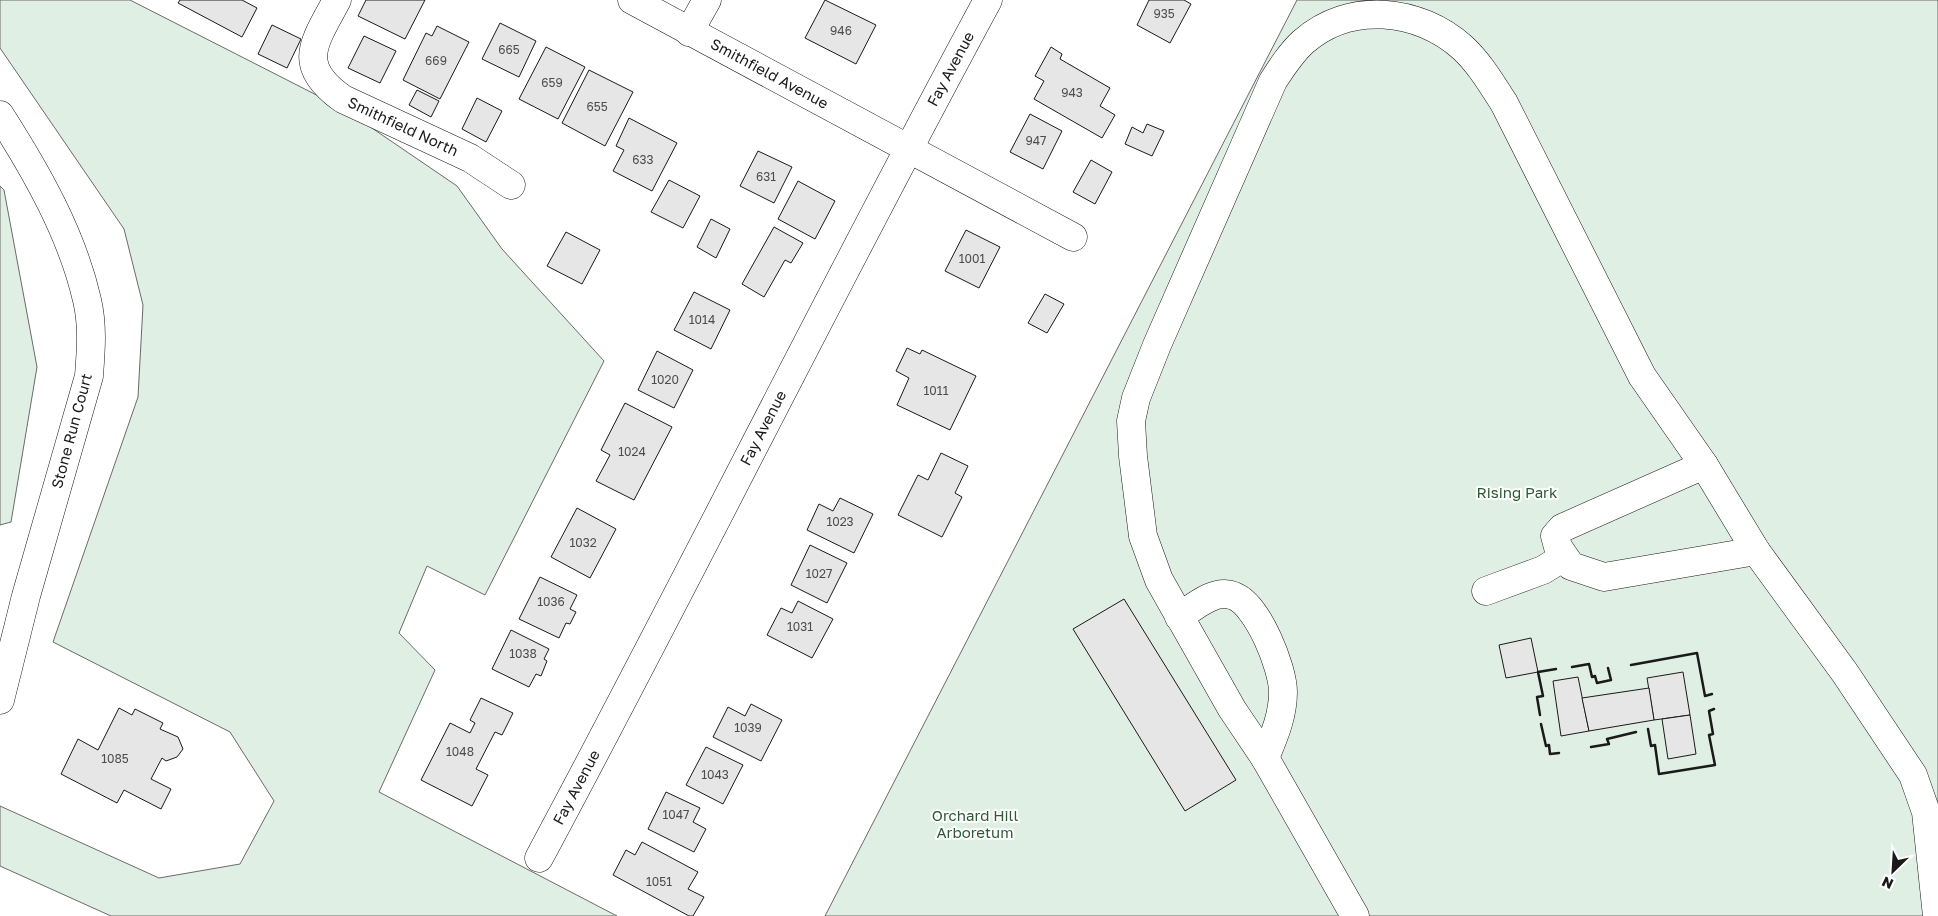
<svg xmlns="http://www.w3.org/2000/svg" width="1938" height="916" font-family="'Golos Text',sans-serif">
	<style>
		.green { fill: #e0efe3; stroke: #6a6a6a }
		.building { fill: #e6e6e6; stroke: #1a1a1a }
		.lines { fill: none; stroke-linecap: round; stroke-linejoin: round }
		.minor-casing { stroke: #1a1a1a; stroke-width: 29 }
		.minor { stroke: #fff; stroke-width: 28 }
		.wall { stroke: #1a1a1a; stroke-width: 2.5 }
		.labels { text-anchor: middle; stroke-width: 4; stroke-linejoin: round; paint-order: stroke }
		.number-label { font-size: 12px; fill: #4d4d4d }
		.street-label { font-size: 15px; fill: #1a1a1a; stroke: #fff }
		.park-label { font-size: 15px; fill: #2b5a34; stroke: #fff }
	</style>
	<rect width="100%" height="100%" fill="#fff"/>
	<g class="green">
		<polygon points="0,0 130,0 344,109 457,186 502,249 604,361 485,595 427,566 399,633 435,670 379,792 617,916 111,916 0,866 0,806 159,878 240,864 274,801 230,732 53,642 138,397 143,305 124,229 0,48"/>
		<polygon points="1297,0 1938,0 1938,916 825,916"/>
		<polygon points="0,186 4,190 37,367 11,522 0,525"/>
	</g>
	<g class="building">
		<polygon points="180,0 242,0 257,8 242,37 178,3"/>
		<polygon points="366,0 425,0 405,39 358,16"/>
		<polygon points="825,0 876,25 856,64 805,38"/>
		<polygon points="1149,0 1184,0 1191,4 1170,43 1137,25"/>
		<polygon points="500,23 536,41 519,77 482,59"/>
		<polygon points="272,25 301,39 287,68 258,54"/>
		<polygon points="437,26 469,42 440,99 403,80 426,33 432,36"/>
		<polygon points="364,36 396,51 380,83 348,68"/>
		<polygon points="546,47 585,67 558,119 519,99"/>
		<polygon points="1051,47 1062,54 1060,59 1110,88 1100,106 1115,115 1102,138 1034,99 1044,81 1035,76"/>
		<polygon points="589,70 633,92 605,146 562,123"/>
		<polygon points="417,90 439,101 431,117 409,105"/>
		<polygon points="477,98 502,111 486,142 462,129"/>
		<polygon points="1030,114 1062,131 1043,169 1010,152"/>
		<polygon points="629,118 677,143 652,191 613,171 624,150 616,146"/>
		<polygon points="1147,124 1164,131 1152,156 1125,144 1132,127 1143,133"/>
		<polygon points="758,151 792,167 774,203 740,186"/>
		<polygon points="1091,160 1112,172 1095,204 1073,192"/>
		<polygon points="669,180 700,196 683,228 651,212"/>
		<polygon points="798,181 835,201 815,239 778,219"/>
		<polygon points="711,219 730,229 716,258 697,247"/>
		<polygon points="774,227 803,243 791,263 785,260 764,297 742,284"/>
		<polygon points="966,230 1000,247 979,288 945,271"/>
		<polygon points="566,232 600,250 582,284 547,266"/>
		<polygon points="694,292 730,310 711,349 674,330"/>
		<polygon points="1045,294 1064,304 1047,333 1028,323"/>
		<polygon points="907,348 920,354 922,350 976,376 950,430 897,405 909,378 896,371"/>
		<polygon points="657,351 693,370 674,408 638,390"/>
		<polygon points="625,403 672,427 634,500 596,481 610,455 601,450"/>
		<polygon points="941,453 968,466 955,493 962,497 942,537 898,515 918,475 928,480"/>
		<polygon points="840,498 873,514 854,553 807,530 819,504 833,511"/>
		<polygon points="577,508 616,529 590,578 551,557"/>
		<polygon points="810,545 847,563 827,603 791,585"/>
		<polygon points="540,577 577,595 570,609 576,612 570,624 566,623 559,638 519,619"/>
		<polygon points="1124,599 1236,780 1185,811 1073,629"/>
		<polygon points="798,601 833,619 812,658 767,635 781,608 792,613"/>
		<polygon points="511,630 549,649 544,659 547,661 541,676 536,674 529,687 492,669"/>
		<polygon points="1531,638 1538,672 1506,678 1499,645"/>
		<polygon points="1683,672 1690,715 1654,720 1647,678"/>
		<polygon points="1578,677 1589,731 1561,736 1553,681"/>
		<polygon points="1649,688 1654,720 1589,731 1582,698"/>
		<polygon points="481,698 513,713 502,735 495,732 476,769 488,775 472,806 421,780 450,723 470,733 475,723 470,720"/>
		<polygon points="751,704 782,720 761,761 713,737 728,707 745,716"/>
		<polygon points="119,708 132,715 135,709 163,723 160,729 178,737 183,749 177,757 166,761 162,758 151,779 171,789 161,809 124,790 117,803 61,774 78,739 98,750"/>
		<polygon points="1690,715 1696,754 1668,759 1662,719"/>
		<polygon points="706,747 743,765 723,804 686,785"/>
		<polygon points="666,792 700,808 693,822 706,829 694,852 648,829"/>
		<polygon points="642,842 698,872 688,889 704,897 693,916 689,916 613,875 626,850 635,855"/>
	</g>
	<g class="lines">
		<defs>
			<g id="minor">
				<path id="s1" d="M337,0C314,43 295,65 343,99L470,158L511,185"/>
				<path id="s2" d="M632,0L1073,237"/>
				<polyline points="689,32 707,0"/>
				<path d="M0,115C36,171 72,234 87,300C93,325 91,350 89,376L26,596L0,700"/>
				<polyline points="1704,465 1562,528 1555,536 1558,547 1571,566 1604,577 1756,551"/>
				<polyline points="1486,591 1543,570 1564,557"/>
				<path d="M1179,617C1194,607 1215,588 1234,596C1258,605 1283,668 1283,692C1283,716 1274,736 1265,758"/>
				<path id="s3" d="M539,858C692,573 834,284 988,0"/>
				<path d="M1355,916L1265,758L1232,709L1159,580L1143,536L1133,456L1131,421L1136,398L1157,345L1273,81C1282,67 1291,53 1303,42C1349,1 1419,8 1463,48C1480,64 1491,83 1504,103L1642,376L1704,465L1756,551L1845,673L1913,775L1926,812L1937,916"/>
			</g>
		</defs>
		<use href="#minor" class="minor-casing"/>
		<use href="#minor" class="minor"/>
		<g class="wall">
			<polyline points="1631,665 1697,653 1705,696 1712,694"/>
			<polyline points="1572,667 1589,664 1592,677 1595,676 1597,683 1611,680 1608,668"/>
			<polyline points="1540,715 1537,697 1543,696 1538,672 1556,669"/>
			<polyline points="1541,724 1546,746 1549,745 1550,754 1559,753"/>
			<polyline points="1648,729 1651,746 1655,745 1659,774 1715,765 1709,735 1713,734 1709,711 1714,709"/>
			<polyline points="1591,747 1609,744 1607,739 1636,732"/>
		</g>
	</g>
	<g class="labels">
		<g class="number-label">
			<text x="1164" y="18">935</text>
			<text x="841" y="35">946</text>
			<text x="509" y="54">665</text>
			<text x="436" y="65">669</text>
			<text x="552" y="87">659</text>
			<text x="1072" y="97">943</text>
			<text x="597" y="111">655</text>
			<text x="1036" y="145">947</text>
			<text x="643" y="164">633</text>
			<text x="766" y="181">631</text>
			<text x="972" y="263">1001</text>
			<text x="702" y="324">1014</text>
			<text x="665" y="384">1020</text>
			<text x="936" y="395">1011</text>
			<text x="632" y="456">1024</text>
			<text x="840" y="526">1023</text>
			<text x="583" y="547">1032</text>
			<text x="819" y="578">1027</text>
			<text x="551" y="606">1036</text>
			<text x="800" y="631">1031</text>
			<text x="523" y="658">1038</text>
			<text x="748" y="732">1039</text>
			<text x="460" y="756">1048</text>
			<text x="115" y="763">1085</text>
			<text x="715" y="779">1043</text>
			<text x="676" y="819">1047</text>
			<text x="659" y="886">1051</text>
		</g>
		<g class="street-label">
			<text dy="5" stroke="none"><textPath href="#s3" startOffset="890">Fay Avenue</textPath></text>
			<text dy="5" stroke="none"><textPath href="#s2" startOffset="156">Smithfield Avenue</textPath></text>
			<text dy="5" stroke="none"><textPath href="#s1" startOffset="182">Smithfield North</textPath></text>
			<text dy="5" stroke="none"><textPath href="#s3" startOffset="485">Fay Avenue</textPath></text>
			<text transform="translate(72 431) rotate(-75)" y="5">Stone Run Court</text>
			<text dy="5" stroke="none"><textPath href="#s3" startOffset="80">Fay Avenue</textPath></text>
		</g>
		<g class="park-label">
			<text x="1517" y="498">Rising Park</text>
			<text x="975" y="821">Orchard Hill<tspan x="975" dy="17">Arboretum</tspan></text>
		</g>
	</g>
	<g transform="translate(1893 871) rotate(205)" stroke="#ffffff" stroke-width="4" paint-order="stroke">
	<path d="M0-4L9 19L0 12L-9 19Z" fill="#1a1a1a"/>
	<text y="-8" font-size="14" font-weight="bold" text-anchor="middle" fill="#1a1a1a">N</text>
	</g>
</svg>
